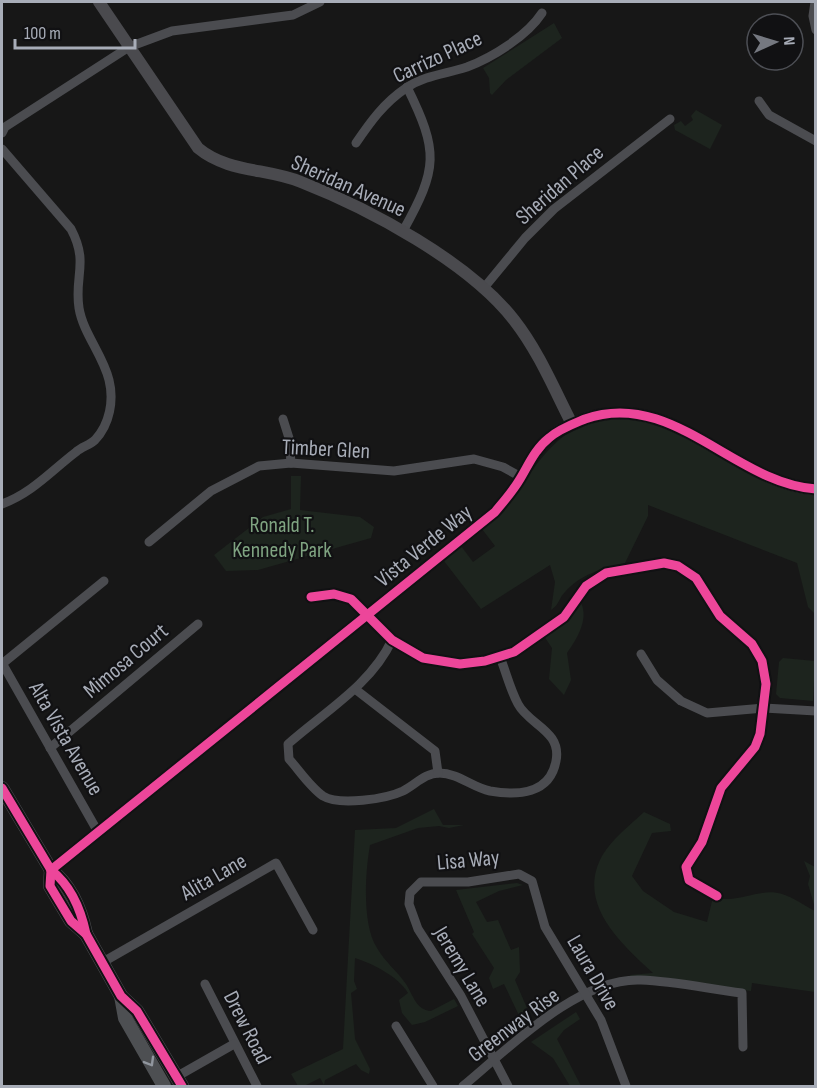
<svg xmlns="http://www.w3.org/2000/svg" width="817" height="1088" font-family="'Sofia Sans Condensed',sans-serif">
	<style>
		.green { fill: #1d241e }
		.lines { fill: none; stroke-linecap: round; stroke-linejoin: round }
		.street { stroke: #4b4c50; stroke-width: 9 }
		.secondary { stroke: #4a4a4e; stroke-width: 12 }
		.primary { stroke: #4d4f52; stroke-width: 14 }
		.cycleway-casing { stroke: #111113; stroke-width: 13 }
		.cycleway { stroke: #ed469a; stroke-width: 9 }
		.oneway { stroke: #91969e }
		.labels { text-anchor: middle; stroke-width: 4.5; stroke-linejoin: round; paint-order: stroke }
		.street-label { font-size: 22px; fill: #a8adb8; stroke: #111113 }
		.park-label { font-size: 22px; fill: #7fa381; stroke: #111113 }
	</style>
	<rect width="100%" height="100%" fill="#171717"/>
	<g class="green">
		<polygon points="554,23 562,38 506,80 492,95 490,93 489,78 483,68"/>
		<polygon points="696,110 722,125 710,149 675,130 674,125 681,121 685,126 693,120 691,116"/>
		<path d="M644,418L815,493V614L808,607L797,563L648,505V516L625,563C603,568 581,574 565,592C558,599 560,604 551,610L555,582L550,565L481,609L444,561L461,546L473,562L495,546L482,529C527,495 540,431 602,419C615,416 630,418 644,418Z"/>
		<polygon points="291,476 301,476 300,510 360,517 374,527 371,538 258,570 226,571 214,555 263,517 291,509"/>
		<path d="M581,603C589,619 577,639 567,653L571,680L564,695L549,679L552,648L544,636L566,620Z"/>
		<polygon points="783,658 815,661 813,701 780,698 776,694 779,662"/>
		<path d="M434,809L443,825H464L449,828L439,826L418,828L370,845C365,873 362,925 377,948C385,962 397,971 406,984C413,995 416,1010 431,1011L454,999L458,1006L425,1022L412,1025L402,1013L399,1000L408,993C398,976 373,964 355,958L354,981L357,989L351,993L355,1039L370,1069L369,1074L361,1070L356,1064L325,1080L324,1085L320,1078L304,1086H298L291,1074L343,1049L355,830L396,828Z"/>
		<path d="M644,812L670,824L671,831L652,833L632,876L643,891L674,912L707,922L713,897C736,905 759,887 782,894C793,897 805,906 815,911V992L752,983L751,991L631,977L630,975L653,973C621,943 576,904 602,856C612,839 630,825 644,812Z"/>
		<polygon points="804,861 815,867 815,908 808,884 810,876"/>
		<polygon points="517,883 523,885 499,891 476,902 487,922 498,920 511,950 519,947 520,972 515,980 532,1020 524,1026 504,984 493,989 489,978 494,968 472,934 474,932 456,890"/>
		<polygon points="576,1012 580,1019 564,1030 557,1039 581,1086 570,1086 553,1058 531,1042"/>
	</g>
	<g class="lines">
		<g class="street">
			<polyline points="815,2 813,16 816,30"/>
			<polyline points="759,101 769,115 816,141"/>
			<polyline points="2,133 5,127 129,47 172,31 293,15 320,2"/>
			<path d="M356,143C371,121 384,103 406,88C425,75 446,74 467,67C493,57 527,36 542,13"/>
			<path d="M2,149L71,229C89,263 74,276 79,308C83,333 103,355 109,380C114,400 110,424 95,440C90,445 81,447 76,452C51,471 32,493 2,504"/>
			<path d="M403,231C438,168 439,152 407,87"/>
			<polyline points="483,289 525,238 554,209 670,119"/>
			<polyline points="283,419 289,438 291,463"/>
			<polyline points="149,542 211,491 259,466 291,463 394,471 474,459 503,467 521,477"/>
			<polyline points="311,597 334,594 351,599 392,640 423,658 460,664 485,661 514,652 564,617 586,586 606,573 664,563 678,566 696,578 720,616 752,644 762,661 766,684 760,734 755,747 721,788 702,842 686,867 689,880 717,896"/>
			<path d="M392,640C371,685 324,712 288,744L289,759C299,770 310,787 323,796C339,806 386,799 403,791C415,785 425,773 439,773C458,773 472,787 490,791C518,796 550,794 556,761C562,731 529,725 518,704C510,689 506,672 500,657"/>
			<polyline points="641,654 657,680 681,701 707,713 764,708 816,711"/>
			<polyline points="2,663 98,832"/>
			<polyline points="2,664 104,581"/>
			<polyline points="355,689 435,751 438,773"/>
			<polyline points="50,748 198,624"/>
			<polyline points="103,962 276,863 313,930"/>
			<polyline points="205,984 257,1086"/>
			<polyline points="396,1026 433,1086"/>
			<polyline points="176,1077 234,1044"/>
			<path d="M463,1086C508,1049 578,977 641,980C674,981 709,989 742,993L743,1047"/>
			<polyline points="508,1086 461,996 418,929 409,904 410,893 421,882 468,882 519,874 532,881 545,927 601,1020 626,1086"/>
		</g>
		<g class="secondary">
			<path d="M99,2L198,148C228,173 267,168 301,182C370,209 469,262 514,320C539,352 554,389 572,424"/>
			<path d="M51,870L495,512C504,501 513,491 520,479C529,464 535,449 549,438C559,429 573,424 585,419C672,388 735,484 816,489"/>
		</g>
		<g class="primary">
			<path d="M2,788L51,870C70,885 81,910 86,934"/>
			<polyline points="51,870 50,886 71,921 86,934 121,996 137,1011 182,1086"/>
			<polyline points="121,996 125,1018 164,1086"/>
		</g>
		<defs>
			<g id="cycleway">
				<polyline points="311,597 334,594 351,599 392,640 423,658 460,664 485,661 514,652 564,617 586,586 606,573 664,563 678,566 696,578 720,616 752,644 762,661 766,684 760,734 755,747 721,788 702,842 686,867 689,880 717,896"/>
				<path d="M2,788L51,870C70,885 81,910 86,934"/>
				<path d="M51,870L495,512C504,501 513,491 520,479C529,464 535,449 549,438C559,429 573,424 585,419C672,388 735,484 816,489"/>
				<polyline points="51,870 50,886 71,921 86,934 121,996 137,1011 182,1086"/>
			</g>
		</defs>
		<use href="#cycleway" class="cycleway-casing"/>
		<use href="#cycleway" class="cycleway"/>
	</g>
	<defs><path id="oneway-chevron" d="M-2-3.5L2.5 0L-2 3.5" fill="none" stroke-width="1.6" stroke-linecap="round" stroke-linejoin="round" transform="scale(1.5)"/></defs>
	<use class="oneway" href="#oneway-chevron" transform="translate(150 1062) rotate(60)"/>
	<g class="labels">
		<g class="street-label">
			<text transform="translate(437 56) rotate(-25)" y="8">Carrizo Place</text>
			<text transform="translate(559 184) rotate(-41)" y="8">Sheridan Place</text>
			<text transform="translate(349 185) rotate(24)" y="8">Sheridan Avenue</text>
			<text transform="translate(326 448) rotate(3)" y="8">Timber Glen</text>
			<text transform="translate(423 545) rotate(-39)" y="8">Vista Verde Way</text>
			<text transform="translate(125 660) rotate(-40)" y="8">Mimosa Court</text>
			<text transform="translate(67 738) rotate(60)" y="8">Alta Vista Avenue</text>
			<text transform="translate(468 859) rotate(-5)" y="8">Lisa Way</text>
			<text transform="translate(213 876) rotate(-30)" y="8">Alita Lane</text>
			<text transform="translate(463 966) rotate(59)" y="8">Jeremy Lane</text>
			<text transform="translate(594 972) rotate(60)" y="8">Laura Drive</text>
			<text transform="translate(513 1024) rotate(-37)" y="8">Greenway Rise</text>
			<text transform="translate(248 1027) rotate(63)" y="8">Drew Road</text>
		</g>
		<g class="park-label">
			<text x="282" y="532">Ronald T.<tspan x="282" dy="25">Kennedy Park</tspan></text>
		</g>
	</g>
	<rect width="817" height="1088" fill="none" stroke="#a8adb8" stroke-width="6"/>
	<g transform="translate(775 42) rotate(86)"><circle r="28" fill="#111113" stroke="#4d4f55" stroke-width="1.5"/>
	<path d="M0-4.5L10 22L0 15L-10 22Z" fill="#757880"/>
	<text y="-9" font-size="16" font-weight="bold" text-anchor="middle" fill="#a8adb8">N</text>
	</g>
	<path d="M15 39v9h120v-9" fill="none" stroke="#a8adb8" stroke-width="3"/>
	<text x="24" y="39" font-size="18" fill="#a8adb8" stroke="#111113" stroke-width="4.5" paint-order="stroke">100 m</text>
</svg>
